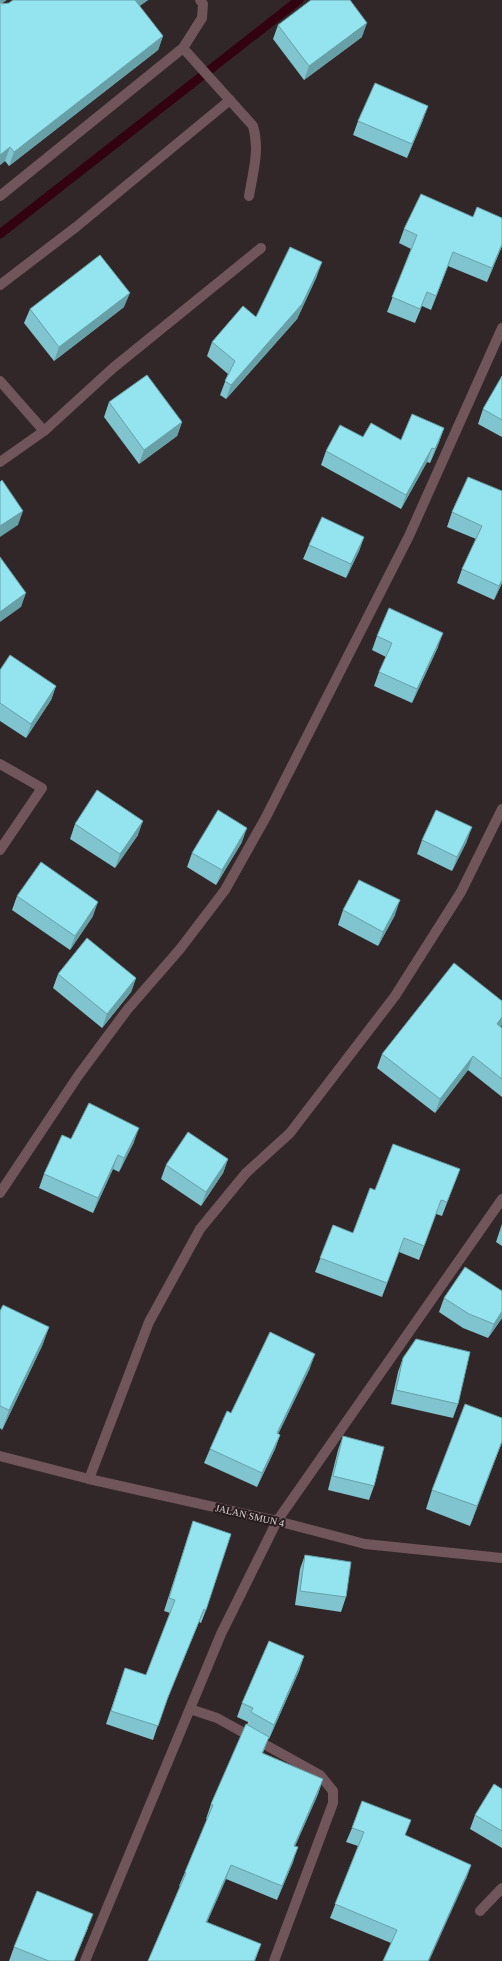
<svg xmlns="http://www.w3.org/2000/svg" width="502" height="1961" font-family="'Times New Roman',serif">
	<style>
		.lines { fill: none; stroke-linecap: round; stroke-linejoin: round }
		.stream { stroke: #330211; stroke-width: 9 }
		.service { stroke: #70565a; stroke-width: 10 }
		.minor { stroke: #70565a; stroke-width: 10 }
		.wall { fill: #7fc4ce }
		.shaded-wall { fill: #68a0a7 }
		.building { fill: #94e4ef; stroke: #68a0a7 }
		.labels { text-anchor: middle; stroke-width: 4; stroke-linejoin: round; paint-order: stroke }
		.street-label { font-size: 10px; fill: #dcd4d5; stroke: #271c1e }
	</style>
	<rect width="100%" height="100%" fill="#312628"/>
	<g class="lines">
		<polyline class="stream" points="0,234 299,0"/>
		<polyline class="service" points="0,764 42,788 0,850"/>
		<g class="minor">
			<path d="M183,48L253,126C260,150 253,172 249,196"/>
			<polyline points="0,196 183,48 202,18 203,4 200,0"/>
			<polyline points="0,285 76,227 230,100"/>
			<polyline points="0,381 44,431 0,462"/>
			<polyline points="44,431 113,368 261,248"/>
			<polyline points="0,1193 78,1076 127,1010 180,949 225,890 266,817 409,536 502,328"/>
			<polyline points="0,1456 89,1479 277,1521 365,1544 502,1558"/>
			<polyline points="89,1479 149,1322 200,1229 246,1173 290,1133 395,996 461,892 502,809"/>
			<polyline points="190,1709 217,1718 320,1775 333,1791 333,1803 274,1961"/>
			<polyline points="480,1911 502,1888"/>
			<polyline points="85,1961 221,1634 277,1521 502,1199"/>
		</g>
	</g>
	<g class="wall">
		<polygon points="0,0 2,3 9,3 13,0 148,0 139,6 163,36 158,50 9,166 5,161 0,165"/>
		<polygon points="278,25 362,37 304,80 273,39"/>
		<polygon points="423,120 407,158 353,135 358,121"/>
		<polygon points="404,229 502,246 487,282 448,266 431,310 422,306 415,323 387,312 411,249 399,243"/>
		<polygon points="317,276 297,319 226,399 220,395 228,374 207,356 212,342 256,317"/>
		<polygon points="124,307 54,361 24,323 30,309"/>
		<polygon points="502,376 502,437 478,424 483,409"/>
		<polygon points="109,402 182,422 177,436 139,464 104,417"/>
		<polygon points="444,428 439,442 430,463 427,462 401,509 321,465 326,451 363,437 401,440"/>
		<polygon points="468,477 502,583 494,600 457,583 462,569 476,539 447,527 452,512"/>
		<polygon points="364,537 359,551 346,578 303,559 309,545"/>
		<polygon points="377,636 438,647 412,703 374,686 379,672 386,657 372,650"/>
		<polygon points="0,670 56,686 51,700 26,738 0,721"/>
		<polygon points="75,824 138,835 115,868 70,839"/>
		<polygon points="422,840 467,841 452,871 417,854"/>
		<polygon points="242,842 216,885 187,867 192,853"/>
		<polygon points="17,896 93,916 70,950 12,910"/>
		<polygon points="343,910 395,915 378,946 338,925"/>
		<polygon points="58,974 136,978 131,992 102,1028 53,988"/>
		<polygon points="502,1025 501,1027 502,1028 502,1097 468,1070 435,1113 377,1068 382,1054"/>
		<polygon points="71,1139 134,1142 119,1172 113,1169 93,1213 39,1188 44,1174"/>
		<polygon points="228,1159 223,1173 201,1206 161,1179 166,1165"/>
		<polygon points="460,1169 442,1216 436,1214 419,1260 399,1252 382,1297 315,1272 333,1225 353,1233 375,1190"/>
		<polygon points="502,1224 502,1246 496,1242"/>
		<polygon points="502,1291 502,1318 488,1338 463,1328 439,1312 444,1298"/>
		<polygon points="0,1311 49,1327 42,1346 2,1430 0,1428"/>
		<polygon points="403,1358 458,1404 453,1418 391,1404 398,1372"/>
		<polygon points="310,1368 278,1434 280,1435 275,1449 257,1487 204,1463 210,1449 231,1413"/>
		<polygon points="343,1436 374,1486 369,1500 328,1490 338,1450"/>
		<polygon points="502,1442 470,1526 426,1509 432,1490"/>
		<polygon points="193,1521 206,1610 201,1623 199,1622 165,1704 153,1740 106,1724 125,1668 146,1675 170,1613 164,1611"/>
		<polygon points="305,1555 346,1597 341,1612 295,1605 300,1569"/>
		<polygon points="304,1656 299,1671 269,1739 268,1739 263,1753 323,1779 318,1794 295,1846 293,1862 277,1900 226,1879 207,1922 261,1944 255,1961 148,1961 180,1886 179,1886 185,1872 207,1819 206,1819 211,1804 247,1725 248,1722 237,1717 242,1703"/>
		<polygon points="502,1789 502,1848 470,1829 475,1815"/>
		<polygon points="352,1828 405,1835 471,1865 466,1879 391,1943 330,1918 358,1846 346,1842"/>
		<polygon points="88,1928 74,1961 9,1961 14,1947"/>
	</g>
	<g class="shaded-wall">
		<polygon points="0,0 7,0 0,5"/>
		<polygon points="135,0 148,0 129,14"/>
		<polygon points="367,23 362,37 304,80 309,66"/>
		<polygon points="163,36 158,50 9,166 14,152"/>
		<polygon points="428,106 423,120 407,158 412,144"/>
		<polygon points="10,147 5,161 0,165 0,155"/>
		<polygon points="502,244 502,246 487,282 492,268"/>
		<polygon points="453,252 448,266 431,310 436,296"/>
		<polygon points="322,262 317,276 297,319 226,399 231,385"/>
		<polygon points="130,293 124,307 54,361 59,347"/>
		<polygon points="182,422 177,436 139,464 144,450"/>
		<polygon points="444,428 439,442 430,463 435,449"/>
		<polygon points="432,448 427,462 401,509 406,495"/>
		<polygon points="23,511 18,525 0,537 0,526"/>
		<polygon points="364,537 359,551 346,578 351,564"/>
		<polygon points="502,580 502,583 494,600 499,586"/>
		<polygon points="26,593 21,607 0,622 0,612"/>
		<polygon points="443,633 438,647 412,703 417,689"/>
		<polygon points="56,686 51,700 26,738 31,724"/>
		<polygon points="143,821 138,835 115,868 120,854"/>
		<polygon points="472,827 467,841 452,871 457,857"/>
		<polygon points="247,828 242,842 216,885 222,870"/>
		<polygon points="400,900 395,915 378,946 383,932"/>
		<polygon points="98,902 93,916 70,950 75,936"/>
		<polygon points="136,978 131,992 102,1028 107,1014"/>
		<polygon points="502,1017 502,1025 492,1038 497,1024"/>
		<polygon points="473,1056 468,1070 435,1113 440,1099"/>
		<polygon points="139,1128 134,1142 119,1172 124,1158"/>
		<polygon points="118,1155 113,1169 93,1213 98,1198"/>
		<polygon points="228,1159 223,1173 201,1206 206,1192"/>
		<polygon points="502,1311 502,1318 488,1338 494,1324"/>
		<polygon points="49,1327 42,1346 2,1430 9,1410"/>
		<polygon points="315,1354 310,1368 272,1447 277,1433"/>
		<polygon points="280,1435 275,1449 257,1487 262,1473"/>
		<polygon points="502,1441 502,1442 470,1526 477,1506"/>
		<polygon points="204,1609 199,1622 163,1710 168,1697"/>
		<polygon points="304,1656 299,1671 269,1739 274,1725"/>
		<polygon points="323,1779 318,1794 289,1860 294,1846"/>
		<polygon points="298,1847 293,1862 277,1900 282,1886"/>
		<polygon points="231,1865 226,1879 201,1936 206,1922"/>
		<polygon points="471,1865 466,1879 429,1961 428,1961"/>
	</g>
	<g class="building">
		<polygon points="13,0 135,0 163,36 14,152 10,147 0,155 0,1 2,4 9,3"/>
		<polygon points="311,0 350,0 367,23 309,66 278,25"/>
		<polygon points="375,83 428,106 412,144 358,121"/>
		<polygon points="421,194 473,217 477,207 502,218 502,244 492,268 453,252 436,296 427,292 420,309 392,297 417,235 404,229"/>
		<polygon points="290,247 322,262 302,304 231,385 225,381 235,361 212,342 243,306 256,317"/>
		<polygon points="100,255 130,293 59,347 30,309"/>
		<polygon points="147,375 182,422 144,450 109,402"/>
		<polygon points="502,376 502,420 483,409"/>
		<polygon points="412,414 444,428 435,449 432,448 406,495 326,451 340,425 363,437 371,423 401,440"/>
		<polygon points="468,477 502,491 502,580 499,586 462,569 482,526 452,512"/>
		<polygon points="2,480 23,511 0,526 0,482"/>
		<polygon points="322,517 364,537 351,564 309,545"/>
		<polygon points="0,557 26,593 0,612"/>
		<polygon points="389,608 443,633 417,689 379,672 392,643 377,636"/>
		<polygon points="10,655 56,686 31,724 0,703 0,670"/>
		<polygon points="97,790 143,821 120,854 75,824"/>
		<polygon points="218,810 247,828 222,870 192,853"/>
		<polygon points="436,810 472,827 457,857 422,840"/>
		<polygon points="41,862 98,902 75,936 17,896"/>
		<polygon points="359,880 400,900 383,932 343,910"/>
		<polygon points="87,938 136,978 107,1014 58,974"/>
		<polygon points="454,963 502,1001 502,1017 497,1024 502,1028 502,1079 473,1056 440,1099 382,1054"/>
		<polygon points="89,1103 139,1128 124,1158 118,1155 98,1198 44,1174 62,1135 71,1139"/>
		<polygon points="188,1132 228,1159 206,1192 166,1165"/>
		<polygon points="393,1144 460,1169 447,1202 441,1200 424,1246 404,1238 387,1283 320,1258 333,1225 353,1233 370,1188 375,1190"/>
		<polygon points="465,1267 502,1291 502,1311 494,1324 469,1314 444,1298"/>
		<polygon points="3,1305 49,1327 9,1410 0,1406 0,1311"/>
		<polygon points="270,1332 315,1354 277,1433 280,1435 262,1473 210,1449 227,1411 231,1413"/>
		<polygon points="416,1339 470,1352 458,1404 396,1390 403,1358"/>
		<polygon points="465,1404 502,1418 502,1441 477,1506 432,1490"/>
		<polygon points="343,1436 384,1447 374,1486 333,1476"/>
		<polygon points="193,1521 231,1534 206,1610 204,1609 168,1697 158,1726 111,1711 125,1668 146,1675 175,1600 169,1598"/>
		<polygon points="305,1555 351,1562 346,1597 300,1591"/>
		<polygon points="269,1641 304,1656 274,1725 251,1712 253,1708 242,1703"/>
		<polygon points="246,1724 269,1737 262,1753 323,1779 294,1846 298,1847 282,1886 231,1865 206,1922 261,1944 254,1961 148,1961 186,1873 185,1872 213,1805 211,1804"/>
		<polygon points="494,1784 502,1789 502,1831 475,1815"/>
		<polygon points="362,1801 411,1820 405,1835 471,1865 428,1961 383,1961 397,1930 335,1904 364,1832 352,1828"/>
		<polygon points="37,1891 93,1914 74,1961 49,1961 14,1947"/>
	</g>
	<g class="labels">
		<g class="street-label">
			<text transform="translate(250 1515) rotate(13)" y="4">JALAN SMUN 4</text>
		</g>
	</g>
</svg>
